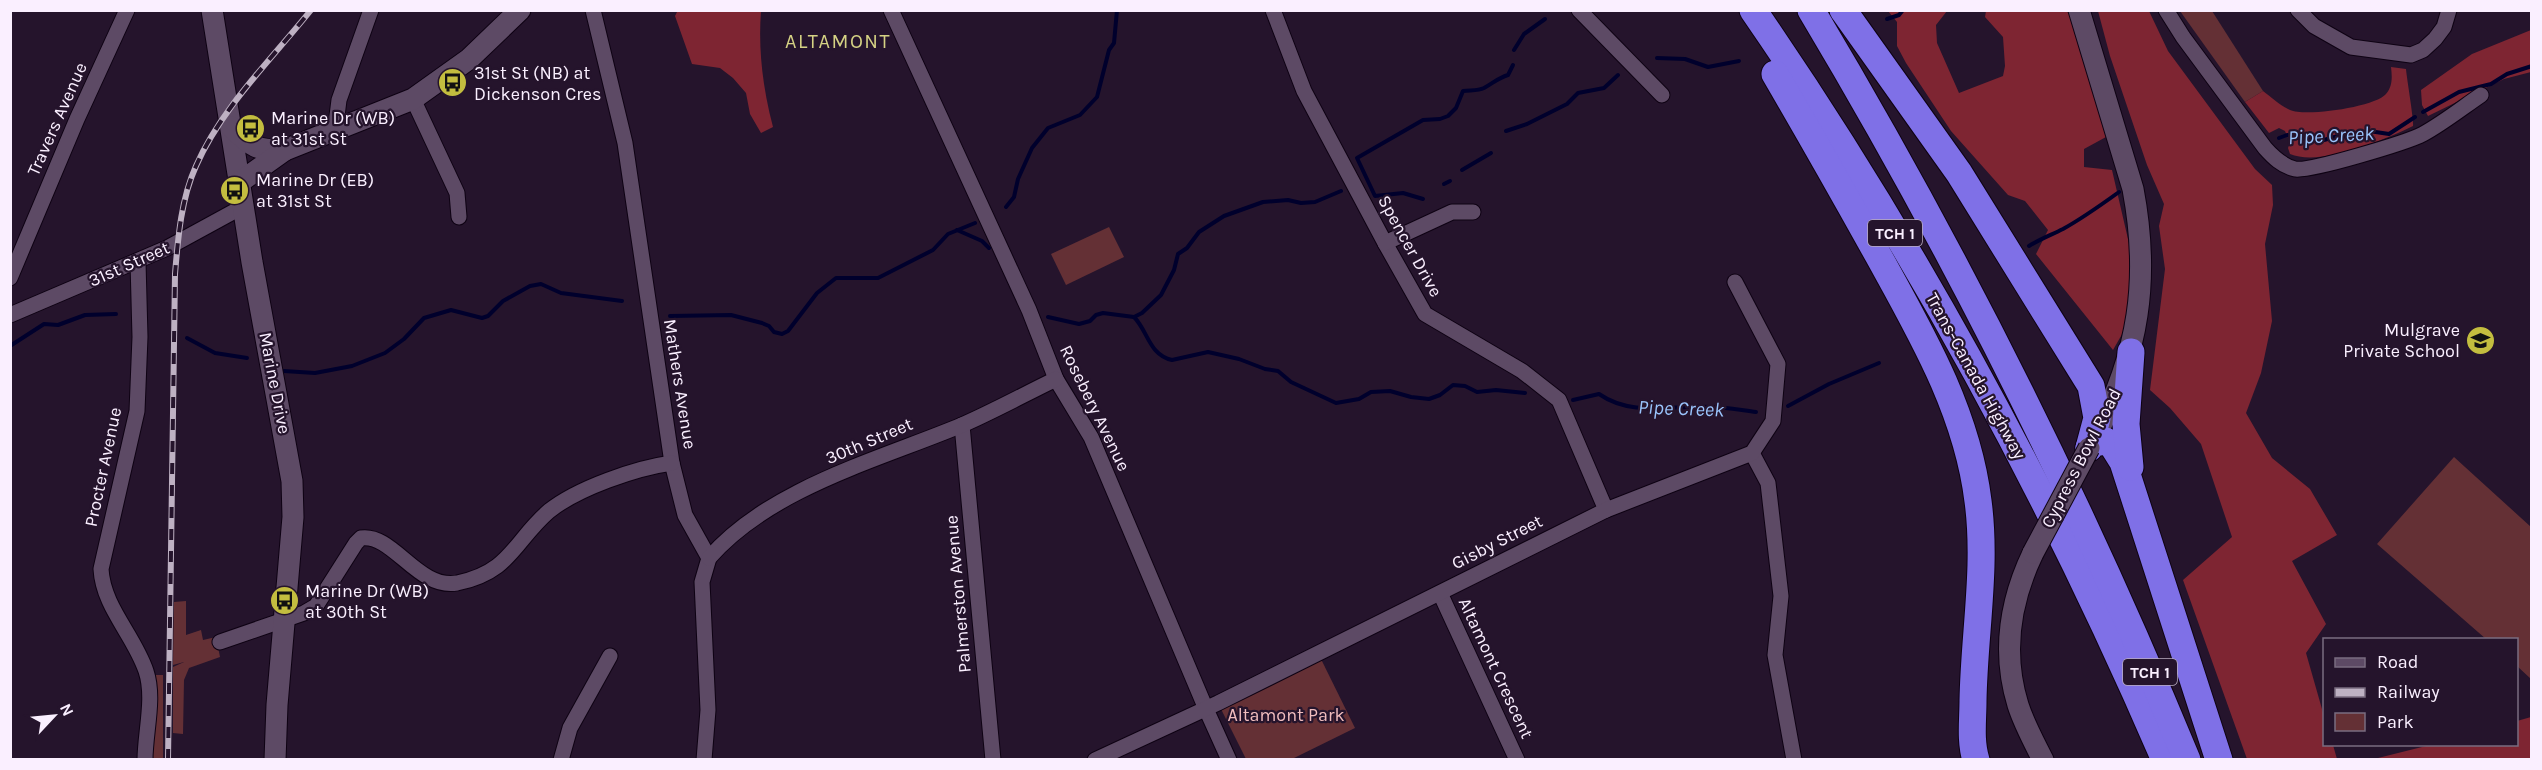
<svg xmlns="http://www.w3.org/2000/svg" width="2542" height="770" font-family="Karla,sans-serif">
	<style>
		.green { fill: #643035 }
		.forest { fill: #7e2532 }
		.lines { fill: none; stroke-linecap: round; stroke-linejoin: round }
		.stream { stroke: #00002c; stroke-width: 4 }
		.street-casing { stroke: #0e0213; stroke-width: 17 }
		.secondary-casing { stroke: #0e0213; stroke-width: 23 }
		.highway-casing { stroke: #0e0213; stroke-width: 29 }
		.street { stroke: #5d4a65; stroke-width: 15 }
		.secondary { stroke: #5d4a65; stroke-width: 21 }
		.highway { stroke: #7f70e7; stroke-width: 27 }
		.rail-casing { stroke: #beb1c3; stroke-width: 6 }
		.rail { stroke: #25142c; stroke-width: 4; stroke-dasharray: 11; stroke-linecap: butt }
		.secondary-bridge-casing { stroke: #0e0213; stroke-width: 23; stroke-linecap: butt }
		.secondary-bridge { stroke: #5d4a65; stroke-width: 21 }
		.labels { text-anchor: middle; stroke-width: 4.5; stroke-linejoin: round; paint-order: stroke }
		.shield { fill: #25142c; stroke: #baadc0; stroke-width: 1.5 }
		.shield-label { font-size: 16px; font-weight: bold; fill: #faefff }
		.poi-label { font-size: 18px; fill: #faefff; stroke: #25142c; text-anchor: start }
		.street-label { font-size: 18px; fill: #faefff; stroke: #25142c }
		.park-label { font-size: 18px; fill: #f1bdbe; stroke: #25142c }
		.neighbourhood-label { font-size: 20px; letter-spacing: 1.5px; fill: #d5d284; stroke: #25142c }
		.water-label { font-size: 20px; font-style: italic; fill: #9ac4fc; stroke: #25142c }
	</style>
	<rect width="100%" height="100%" fill="#25142c"/>
	<g class="green">
		<polygon points="2180,11 2212,11 2263,91 2245,102"/>
		<polygon points="1109,227 1124,257 1066,285 1051,254"/>
		<polygon points="2454,457 2531,527 2531,679 2517,666 2516,640 2486,639 2377,544"/>
		<polygon points="186,601 186,635 201,630 203,640 216,637 220,657 189,668 184,680 183,734 173,733 173,667 184,662 173,665 174,602"/>
		<polygon points="1318,653 1355,728 1292,759 1246,759 1218,703"/>
		<polygon points="155,675 163,675 163,759 150,760"/>
	</g>
	<g class="forest">
		<path d="M678,10L761,11C758,50 763,89 773,127L761,133L750,114L746,93L733,78L720,68L692,64L675,16Z"/>
		<polygon points="1888,11 1947,11 1936,25 1937,43 1959,93 2003,76 2005,66 2003,37 1985,17 1986,11 2069,11 2106,137 2084,149 2084,167 2112,170 2134,265 2125,329 2113,350 2036,254 2048,230 2025,201 2008,195 1951,131 1906,63 1897,46 1897,22"/>
		<polygon points="2098,11 2149,11 2168,51 2255,169 2272,185 2273,205 2265,244 2272,321 2261,373 2246,413 2272,458 2310,489 2337,535 2292,561 2326,624 2306,653 2324,716 2324,744 2333,745 2337,759 2247,759 2183,580 2232,537 2201,444 2170,408 2150,390 2165,269 2159,226 2164,204 2147,165 2110,56"/>
		<polygon points="2531,30 2531,72 2504,79 2428,116 2422,105 2421,90 2472,54"/>
		<path d="M2391,67L2406,69C2407,80 2414,120 2413,126C2384,140 2320,167 2290,154L2288,148L2290,143L2285,131L2279,128L2269,133L2245,102L2263,91C2271,97 2281,106 2290,110C2306,117 2375,107 2386,94C2393,86 2392,76 2391,67Z"/>
		<polygon points="2531,717 2531,759 2374,759 2430,745 2516,744 2517,721"/>
	</g>
	<g class="lines">
		<g class="stream">
			<polyline points="1887,19 1899,15 1903,10"/>
			<polyline points="1514,50 1524,34 1545,19"/>
			<polyline points="1657,58 1685,59 1708,67 1739,61"/>
			<polyline points="2423,112 2459,92 2491,84 2507,74 2532,66"/>
			<polyline points="1506,131 1527,124 1567,104 1578,93 1604,88 1618,75"/>
			<polyline points="2279,138 2287,135 2304,139 2316,137 2324,140 2338,136 2351,137 2369,131 2389,134 2415,117"/>
			<polyline points="1462,170 1491,153"/>
			<polyline points="1444,184 1450,181"/>
			<path d="M1423,199L1403,193L1375,196L1357,158L1423,120L1440,119L1448,116L1456,108L1463,91C1471,90 1478,91 1484,88C1493,83 1498,78 1508,75L1513,65"/>
			<polyline points="1006,207 1014,197 1018,179 1032,148 1048,128 1080,115 1097,97 1109,50 1114,43 1117,10"/>
			<polyline points="957,230 982,241 989,248"/>
			<path d="M2029,246C2040,239 2051,235 2063,229C2083,218 2101,205 2119,192"/>
			<polyline points="670,316 731,315 762,323 769,326 774,332 782,334 788,331 817,293 836,278 878,278 933,250 948,234 975,223"/>
			<polyline points="1048,317 1079,324 1090,321 1096,315 1103,313 1134,317 1142,313 1161,295 1174,270 1178,254 1187,248 1199,232 1224,216 1263,202 1288,200 1301,203 1315,202 1341,191"/>
			<path d="M1134,317C1148,331 1149,355 1172,360L1208,352L1239,359L1265,369L1278,371L1291,382L1336,403L1359,399L1371,392L1390,391L1411,397L1429,399L1440,395L1453,385L1465,386L1477,392L1496,390L1525,393"/>
			<polyline points="187,338 215,353 247,358"/>
			<polyline points="10,346 44,324 58,325 85,315 116,314"/>
			<polyline points="284,371 315,373 352,366 385,353 404,339 424,318 451,310 482,318 488,316 503,301 530,286 541,284 561,293 622,301"/>
			<path d="M1573,400L1599,394C1632,417 1671,405 1709,407C1724,407 1740,410 1756,412"/>
			<polyline points="1788,406 1829,384 1879,363"/>
		</g>
		<defs>
			<g id="street">
				<polyline points="593,10 625,143 672,463 685,515 709,558 702,582 708,710 704,760"/>
				<polyline points="891,10 1029,310 1056,379 1091,437 1206,709 1229,760"/>
				<polyline points="1273,10 1304,91 1385,243 1425,314 1522,371 1559,400 1606,510"/>
				<polyline points="1579,10 1662,95"/>
				<path d="M2166,10L2183,37L2265,148C2273,157 2282,166 2295,169C2309,172 2408,142 2423,134C2443,123 2462,108 2481,95"/>
				<polyline points="2298,10 2314,26 2351,47 2411,55 2423,50 2435,39 2444,27 2449,10"/>
				<polyline points="413,99 457,193 459,217"/>
				<polyline points="335,132 339,100 371,10"/>
				<polyline points="1385,243 1452,212 1473,212"/>
				<path d="M138,262L140,337L137,411L101,569C103,607 134,635 146,671C155,698 145,732 145,760"/>
				<polyline points="10,278 77,119 127,10"/>
				<polyline points="10,315 167,248 244,206"/>
				<polyline points="962,425 993,760"/>
				<polyline points="1752,453 1768,483 1781,596 1775,655 1794,760"/>
				<path d="M709,558C770,488 878,460 962,425C994,411 1025,394 1056,379"/>
				<polyline points="1440,593 1517,760"/>
				<path d="M220,642L304,613L316,606L356,543L361,538C393,533 418,590 457,583C511,572 514,541 549,511C578,488 636,468 672,463"/>
				<polyline points="561,760 570,728 610,656"/>
				<polyline points="1095,760 1218,703 1606,510 1752,453 1773,421 1778,364 1735,282"/>
			</g>
			<g id="secondary">
				<polyline points="212,10 252,262 292,481 293,517 277,705 275,760"/>
				<path d="M2079,10L2133,189C2150,279 2139,353 2096,435"/>
				<path d="M231,127C252,147 257,151 285,150"/>
				<polyline points="240,182 285,150 413,99 469,59 520,10"/>
				<path d="M2033,553C2010,601 2002,653 2018,705C2024,724 2034,742 2043,760"/>
			</g>
			<g id="highway">
				<path d="M1753,10C1915,245 2052,498 2165,760"/>
				<path d="M1811,10C1955,251 2080,500 2187,760"/>
				<polyline points="1843,10 1959,173 2091,386 2097,418 2089,448"/>
				<path d="M1775,74C1810,134 1844,194 1878,255C1921,333 1967,411 1978,501C1987,567 1974,635 1973,701C1973,720 1970,741 1976,760"/>
				<polyline points="2089,448 2094,443 2106,441 2113,446 2123,462 2219,760"/>
				<polyline points="2130,467 2126,424 2131,352"/>
			</g>
		</defs>
		<use href="#street" class="street-casing"/>
		<use href="#secondary" class="secondary-casing"/>
		<use href="#highway" class="highway-casing"/>
		<use href="#street" class="street"/>
		<use href="#secondary" class="secondary"/>
		<use href="#highway" class="highway"/>
		<defs>
			<path id="rail" d="M168,760L175,274C178,238 181,199 196,166C222,107 271,60 311,10"/>
		</defs>
		<use href="#rail" class="rail-casing"/>
		<use href="#rail" class="rail"/>
		<defs>
			<polyline id="secondary-bridge" points="2033,553 2089,448"/>
		</defs>
		<use href="#secondary-bridge" class="secondary-bridge-casing"/>
		<use href="#secondary-bridge" class="secondary-bridge"/>
	</g>
	<defs>
		<symbol id="bus-disc" viewBox="-11 -11 22 22"><circle r="9.5" fill="#c3bd3f" stroke="#25142c"/><path d="M-5-6H5V4H4V6H2V4H-2V6H-4V4H-5ZM-3.5-4V0h7V-4ZM-3.5 1.2v1.5H-2V1.2ZM2 1.2v1.5H3.5V1.2Z" fill="#111"/></symbol>
		<symbol id="school-disc" viewBox="-11 -11 22 22"><circle r="9.5" fill="#c3bd3f" stroke="#25142c"/><path d="M0-5L7-2L0 1L-7-2ZM-4 1L0 2.5L4 1V4Q0 6-4 4Z" fill="#111"/></symbol>
	</defs>
	<g fill-rule="evenodd">
		<use href="#bus-disc" x="436" y="66" width="33" height="33"/>
		<use href="#bus-disc" x="234" y="112" width="33" height="33"/>
		<use href="#bus-disc" x="218" y="174" width="33" height="33"/>
		<use href="#school-disc" x="2464" y="324" width="33" height="33"/>
		<use href="#bus-disc" x="268" y="584" width="33" height="33"/>
	</g>
	<g class="labels">
		<g class="shield">
			<rect x="1868" y="220" width="54" height="26" rx="4.5"/>
			<rect x="2123" y="659" width="54" height="26" rx="4.5"/>
		</g>
		<g class="shield-label">
			<text x="1895" y="239">TCH 1</text>
			<text x="2150" y="678">TCH 1</text>
		</g>
		<g class="poi-label">
			<text x="474" y="79">31st St (NB) at<tspan x="474" dy="21">Dickenson Cres</tspan></text>
			<text x="271" y="124">Marine Dr (WB)<tspan x="271" dy="21">at 31st St</tspan></text>
			<text x="256" y="186">Marine Dr (EB)<tspan x="256" dy="21">at 31st St</tspan></text>
			<text x="2460" y="336" text-anchor="end">Mulgrave<tspan x="2460" dy="21">Private School</tspan></text>
			<text x="305" y="597">Marine Dr (WB)<tspan x="305" dy="21">at 30th St</tspan></text>
		</g>
		<g class="street-label">
			<text transform="translate(57 119) rotate(-66)" y="6">Travers Avenue</text>
			<text transform="translate(1410 246) rotate(61)" y="6">Spencer Drive</text>
			<text transform="translate(129 264) rotate(-24)" y="6">31st Street</text>
			<text transform="translate(1976 376) rotate(61)" y="6">Trans-Canada Highway</text>
			<text transform="translate(275 383) rotate(79)" y="6">Marine Drive</text>
			<text transform="translate(680 384) rotate(81)" y="6">Mathers Avenue</text>
			<text transform="translate(1095 408) rotate(64)" y="6">Rosebery Avenue</text>
			<text transform="translate(869 441) rotate(-23)" y="6">30th Street</text>
			<text transform="translate(2081 458) rotate(-63)" y="6">Cypress Bowl Road</text>
			<text transform="translate(103 467) rotate(-78)" y="6">Procter Avenue</text>
			<text transform="translate(1497 542) rotate(-27)" y="6">Gisby Street</text>
			<text transform="translate(958 594) rotate(-95)" y="6">Palmerston Avenue</text>
			<text transform="translate(1496 668) rotate(65)" y="6">Altamont Crescent</text>
		</g>
		<g class="park-label">
			<text x="1286" y="721">Altamont Park</text>
		</g>
		<g class="neighbourhood-label">
			<text x="838" y="48">ALTAMONT</text>
		</g>
		<g class="water-label">
			<text transform="translate(2331 135) rotate(-3)" y="7">Pipe Creek</text>
			<text transform="translate(1681 408) rotate(2)" y="7">Pipe Creek</text>
		</g>
	</g>
	<rect width="2542" height="770" fill="none" stroke="#faefff" stroke-width="24"/>
	<rect x="2323" y="638" width="195" height="108" fill="#25142c" stroke="#7a6c80" stroke-width="1.5"/>
	<rect x="2335" y="658" width="30" height="9" fill="#5d4a65" stroke="#7a6c80" stroke-width="1.5"/>
	<text x="2377" y="668" font-size="18" fill="#faefff">Road</text>
	<rect x="2335" y="688" width="30" height="9" fill="#beb1c3" stroke="#7a6c80" stroke-width="1.5"/>
	<text x="2377" y="698" font-size="18" fill="#faefff">Railway</text>
	<rect x="2335" y="713" width="30" height="18" fill="#643035" stroke="#7a6c80" stroke-width="1.5"/>
	<text x="2377" y="728" font-size="18" fill="#faefff">Park</text>
	<g transform="translate(54 716) rotate(64)" stroke="#25142c" stroke-width="4.5" paint-order="stroke">
	<path d="M0-4.5L10 22L0 15L-10 22Z" fill="#faefff"/>
	<text y="-9" font-size="16" font-weight="bold" text-anchor="middle" fill="#faefff">N</text>
	</g>
</svg>
